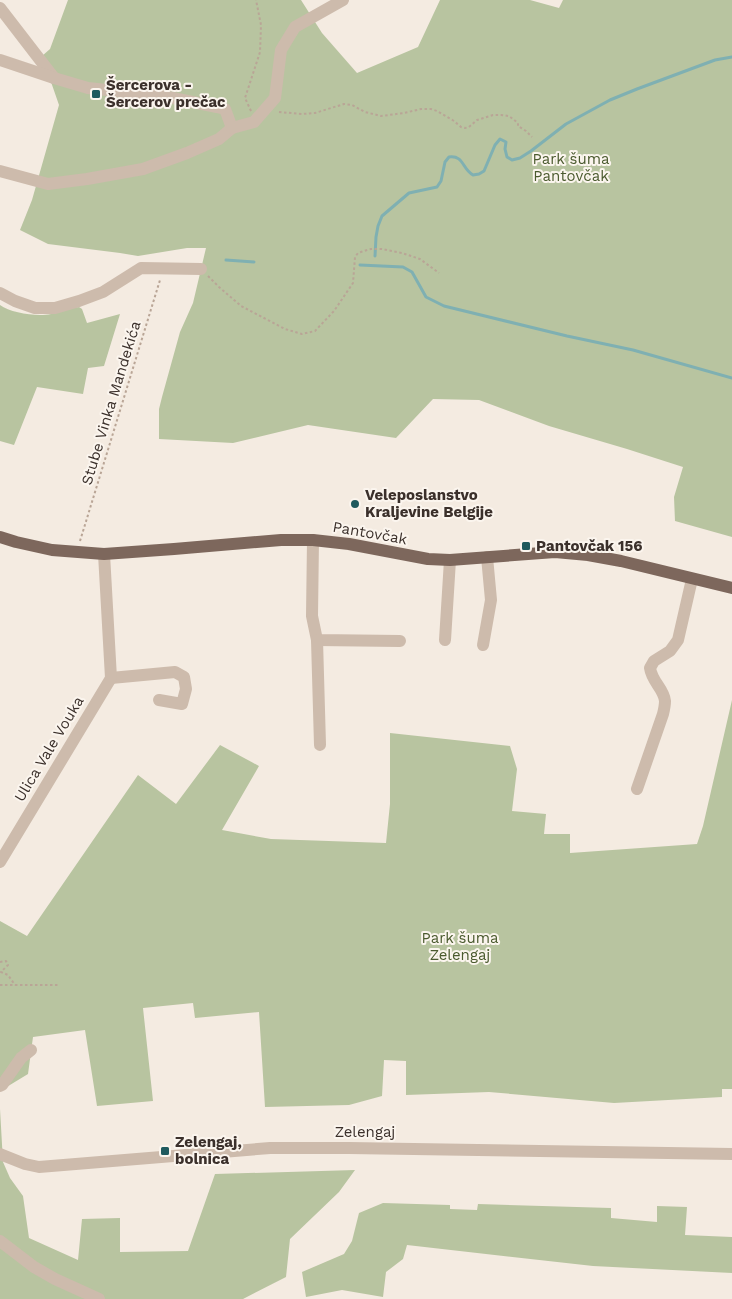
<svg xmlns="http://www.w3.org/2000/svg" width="732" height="1299" font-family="'Work Sans',sans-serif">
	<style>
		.green { fill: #b8c4a0 }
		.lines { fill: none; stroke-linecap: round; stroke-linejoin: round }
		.stream { stroke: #7fb0b2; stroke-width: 3 }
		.path { stroke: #b9a596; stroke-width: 2; stroke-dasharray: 2.5 2.5; stroke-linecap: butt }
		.minor { stroke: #cdbbac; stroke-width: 12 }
		.major { stroke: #7d675c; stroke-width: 12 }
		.poi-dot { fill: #1f5a5e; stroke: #fbf5ee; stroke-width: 2 }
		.labels { text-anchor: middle; stroke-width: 4; stroke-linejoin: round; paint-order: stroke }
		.poi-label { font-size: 15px; font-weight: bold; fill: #3b302b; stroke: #fbf5ee; text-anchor: start }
		.park-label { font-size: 15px; fill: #4a5a2e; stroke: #fbf5ee }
		.street-label { font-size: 15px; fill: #3b302b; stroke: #fbf5ee }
	</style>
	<rect width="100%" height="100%" fill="#f4ebe1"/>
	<g class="green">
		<polygon points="68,0 301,0 322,33 357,73 418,47 440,0 530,0 559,8 563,0 732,0 732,537 675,521 674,497 683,467 627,449 549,426 479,400 433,399 396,438 308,425 233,443 159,439 159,409 162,397 180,332 193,303 206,248 187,248 138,256 120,253 48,244 20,230 32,200 59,105 42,56 50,49"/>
		<path d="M0,305C11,313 37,317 51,314C60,312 69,308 79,307L82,309L87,323L120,314L104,366L88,368L83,394L37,387L14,445L0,441Z"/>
		<polygon points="732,700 732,1089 722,1089 722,1097 614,1103 489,1092 406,1095 406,1061 384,1060 382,1096 349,1105 265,1107 259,1012 195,1018 193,1003 143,1008 153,1101 97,1106 85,1030 33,1037 28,1074 0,1091 0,921 27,936 138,775 176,804 220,745 259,766 222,830 271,839 386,843 390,804 390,733 510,746 517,769 512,811 546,814 544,834 570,834 570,853 697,844 703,826"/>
		<polygon points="0,1109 3,1162 10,1178 23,1196 29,1238 78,1260 82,1219 120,1218 120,1252 188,1251 215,1174 355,1170 339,1192 290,1239 286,1277 243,1299 0,1299"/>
		<polygon points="383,1203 450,1205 450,1209 477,1210 478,1204 611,1208 611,1218 657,1222 657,1206 687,1207 685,1235 732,1237 732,1273 593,1266 407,1245 403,1259 386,1272 383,1297 342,1290 306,1297 302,1272 344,1254 352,1241 359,1213"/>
	</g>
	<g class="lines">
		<g class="stream">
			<path d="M375,256L376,237L378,226L382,216L409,193L437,187L441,181L445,162L449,157C464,155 462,169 473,175L479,174L484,171L495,145L500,139L506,142L505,149L507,157L512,160L520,158L531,151L566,124L610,100L637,89L715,60L732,57"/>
			<polyline points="226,260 254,262"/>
			<polyline points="360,265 403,267 412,272 426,297 444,306 567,336 633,350 732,378"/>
		</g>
		<g class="path">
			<polyline points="251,111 245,98 260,52 261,25 256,0"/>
			<polyline points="279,112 302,114 315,113 344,104 352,105 365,112 381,116 404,113 421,109 431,109 437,111 454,121 461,127 465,128 469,127 477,120 493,115 501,115 509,116 518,123 518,126 526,131 532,137"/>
			<polyline points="208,276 219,287 241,306 285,329 302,334 315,331 334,311 353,283 355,257 358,253 364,251 371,249 382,249 402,253 420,259 439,273"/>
			<polyline points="80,541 160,280"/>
			<polyline points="0,962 6,961 8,965 1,972 8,975 15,985"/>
			<polyline points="0,985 58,985"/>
		</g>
		<g class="minor">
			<polyline points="0,8 54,78"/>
			<polyline points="0,60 54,78 88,88 163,96 217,107 225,109 232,128 219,139 187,153 143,169 87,179 48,184 0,171"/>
			<polyline points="232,128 254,122 275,98 281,50 295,27 343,0"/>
			<polyline points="0,293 15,301 35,308 55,308 79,301 103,292 141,268 201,269"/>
			<polyline points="313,540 312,616 317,640 400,641"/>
			<polyline points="317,640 320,745"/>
			<polyline points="445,640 450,560"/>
			<polyline points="483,645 491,600 487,557"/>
			<polyline points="111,678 175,672 184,677 186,689 182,704 159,700"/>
			<path d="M637,789L663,714C664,710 665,705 665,701C664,689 652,682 650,668L654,661L670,651L678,640L692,579"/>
			<polyline points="0,862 111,678 104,554"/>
			<polyline points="0,1086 2,1085 21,1058 31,1050"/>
			<polyline points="0,1154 25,1164 39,1167 270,1148 349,1148 732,1154"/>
			<polyline points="0,1241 34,1267 55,1279 99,1299"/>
		</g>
		<polyline class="major" points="0,537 16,542 52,550 104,554 174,549 281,540 313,540 349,544 428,559 450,560 555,552 588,555 621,561 732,588"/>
	</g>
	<g class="poi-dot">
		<rect x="91" y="89" width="10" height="10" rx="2.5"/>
		<circle cx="355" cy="504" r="5"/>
		<rect x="521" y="541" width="10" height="10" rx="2.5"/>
		<rect x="160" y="1146" width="10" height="10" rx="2.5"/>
	</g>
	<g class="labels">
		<g class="poi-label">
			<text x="106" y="90">Šercerova -<tspan x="106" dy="17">Šercerov prečac</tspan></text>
			<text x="365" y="500">Veleposlanstvo<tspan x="365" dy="17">Kraljevine Belgije</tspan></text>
			<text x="536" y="551">Pantovčak 156</text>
			<text x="175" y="1147">Zelengaj,<tspan x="175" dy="17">bolnica</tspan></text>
		</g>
		<g class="park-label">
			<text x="571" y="164">Park šuma<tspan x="571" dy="17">Pantovčak</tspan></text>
			<text x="460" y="943">Park šuma<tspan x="460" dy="17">Zelengaj</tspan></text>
		</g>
		<g class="street-label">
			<text transform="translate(111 403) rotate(-73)" y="5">Stube Vinka Mandekića</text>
			<text transform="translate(370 533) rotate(10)" y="5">Pantovčak</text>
			<text transform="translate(49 749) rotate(-59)" y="5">Ulica Vale Vouka</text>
			<text x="365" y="1137">Zelengaj</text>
		</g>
	</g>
</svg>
